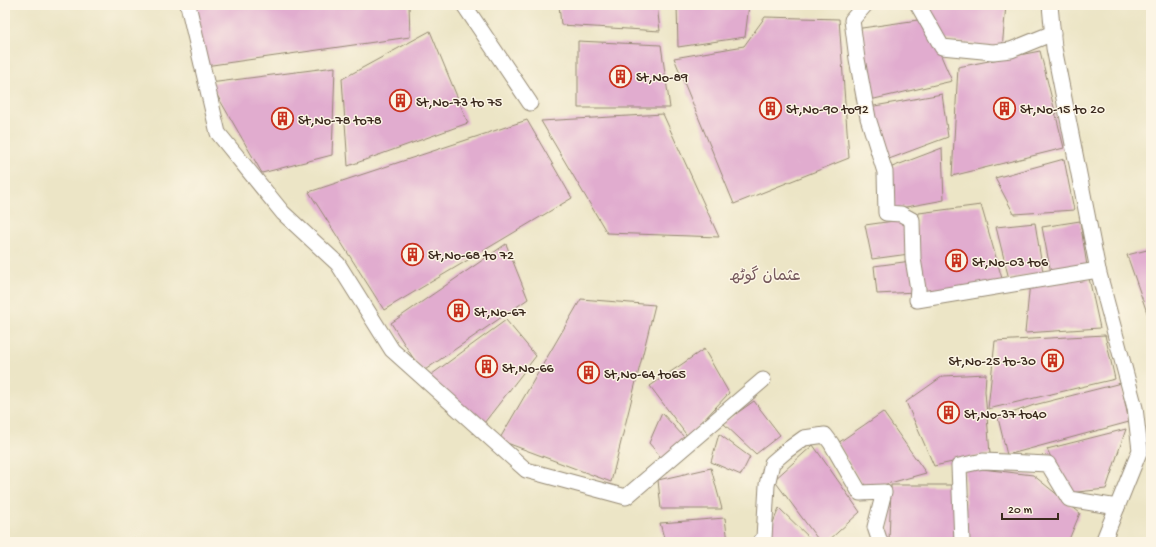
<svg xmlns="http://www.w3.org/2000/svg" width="1156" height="547" font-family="'Gochi Hand','Playpen Sans Arabic',sans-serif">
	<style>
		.building { fill: #e1accf }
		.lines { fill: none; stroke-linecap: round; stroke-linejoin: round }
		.street-casing { stroke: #948872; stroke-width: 17 }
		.street { stroke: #fff; stroke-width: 15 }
		.labels { text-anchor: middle; stroke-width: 3; stroke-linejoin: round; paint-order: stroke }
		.poi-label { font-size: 14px; fill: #3b2a1e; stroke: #fcf5e5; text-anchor: start }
		.quarter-label { font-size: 16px; fill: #75585c; stroke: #fcf5e5 }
	</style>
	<rect width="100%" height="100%" fill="#fcf5e5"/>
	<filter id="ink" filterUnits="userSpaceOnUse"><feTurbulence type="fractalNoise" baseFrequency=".025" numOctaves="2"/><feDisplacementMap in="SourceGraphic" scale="8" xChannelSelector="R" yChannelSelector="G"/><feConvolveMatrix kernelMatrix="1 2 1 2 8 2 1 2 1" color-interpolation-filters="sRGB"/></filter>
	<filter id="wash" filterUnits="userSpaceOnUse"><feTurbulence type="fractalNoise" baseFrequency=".012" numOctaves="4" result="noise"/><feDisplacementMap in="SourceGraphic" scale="16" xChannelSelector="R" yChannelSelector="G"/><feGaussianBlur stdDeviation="0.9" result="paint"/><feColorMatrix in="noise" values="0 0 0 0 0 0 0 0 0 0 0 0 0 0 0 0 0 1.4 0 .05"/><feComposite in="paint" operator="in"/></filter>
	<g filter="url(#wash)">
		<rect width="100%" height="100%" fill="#ece5c6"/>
		<g id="blocks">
			<g class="building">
				<polygon points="194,5 409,5 410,37 205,66"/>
				<polygon points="559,5 657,5 660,31 561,25"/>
				<polygon points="677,5 749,5 745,37 678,47"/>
				<polygon points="930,5 1006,5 1002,49 940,39 927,12"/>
				<polygon points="765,17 839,19 849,158 734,204 674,58 744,46"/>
				<polygon points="925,19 952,81 870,100 855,29"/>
				<polygon points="430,31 468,123 348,166 342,79"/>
				<polygon points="578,41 661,45 670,108 578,108"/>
				<polygon points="1040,51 1064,148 952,176 958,67"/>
				<polygon points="335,67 332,155 262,173 210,83"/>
				<polygon points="942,94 948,137 889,159 869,107"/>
				<polygon points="663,114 719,237 607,233 541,121"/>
				<polygon points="527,120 572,198 384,310 309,192"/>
				<polygon points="942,148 944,200 890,210 892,167"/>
				<polygon points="1064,159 1074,210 1014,214 995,178"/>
				<polygon points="981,205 1003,282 922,297 914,241 919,213"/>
				<polygon points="908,219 909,254 872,259 865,225"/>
				<polygon points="1080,221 1087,266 1051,273 1042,227"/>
				<polygon points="1035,223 1043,272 1009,279 996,227"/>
				<polygon points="506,244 528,299 422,372 391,323"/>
				<polygon points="1151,249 1151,324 1127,255"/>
				<polygon points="911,261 916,292 877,294 874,266"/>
				<polygon points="1089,278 1100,328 1025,333 1030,282"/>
				<polygon points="581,299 655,305 611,482 499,440"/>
				<polygon points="506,320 536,356 481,427 428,377"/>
				<polygon points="1105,335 1115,379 988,409 995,341"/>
				<polygon points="704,349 729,393 688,437 650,386"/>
				<polygon points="986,374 985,391 990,454 934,466 906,402 943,376"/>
				<polygon points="1121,383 1129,422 1007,455 998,418 1034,405"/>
				<polygon points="754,401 780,435 756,454 723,423"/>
				<polygon points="883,412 926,473 865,490 838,443"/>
				<polygon points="662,413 684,437 664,461 649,443"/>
				<polygon points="1126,429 1106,489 1068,493 1047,449"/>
				<polygon points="719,434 750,457 741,475 711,462"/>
				<polygon points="813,445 860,512 827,542 820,542 774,480"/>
				<polygon points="965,467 1033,475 1080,513 1068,542 966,542"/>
				<polygon points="711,468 722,509 661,509 658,480"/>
				<polygon points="891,485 956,485 957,542 889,542"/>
				<polygon points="779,508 814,542 765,542"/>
				<polygon points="725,518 728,542 665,542 660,523"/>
			</g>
		</g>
	</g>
	<g filter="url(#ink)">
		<use href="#blocks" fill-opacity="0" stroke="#948872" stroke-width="1"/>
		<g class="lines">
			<defs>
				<g id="street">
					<polyline points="188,5 218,133 283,213 338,264 392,350 526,470 626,497 763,380"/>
					<polyline points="464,5 530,103"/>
					<polyline points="865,5 852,20 857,59 868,118 885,172 886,213 901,214 912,220 913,259 918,289 917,300 1098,270"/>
					<polyline points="918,5 942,47 993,52 1011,50 1053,33"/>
					<polyline points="1050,5 1054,48 1098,270 1135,408 1140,450 1103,542"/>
					<polyline points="760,542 764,538 767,485 772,463 786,451 804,438 825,435 831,443 860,493 884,492 875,527 880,542"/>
					<polyline points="962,542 959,466 983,461 1048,464 1069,499 1117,507"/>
				</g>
			</defs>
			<use href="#street" class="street-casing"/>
			<use href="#street" class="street"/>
		</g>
	</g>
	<defs>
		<symbol id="building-ring" viewBox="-11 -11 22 22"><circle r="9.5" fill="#fcf5e5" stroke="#c8321e" stroke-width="1.5"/><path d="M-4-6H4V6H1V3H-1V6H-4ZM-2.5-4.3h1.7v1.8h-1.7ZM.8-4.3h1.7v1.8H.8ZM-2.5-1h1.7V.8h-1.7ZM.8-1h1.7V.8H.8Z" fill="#c8321e"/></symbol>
	</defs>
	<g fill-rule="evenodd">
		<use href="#building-ring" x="608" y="64" width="25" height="25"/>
		<use href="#building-ring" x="388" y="88" width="25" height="25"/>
		<use href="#building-ring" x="758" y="96" width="25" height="25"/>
		<use href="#building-ring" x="992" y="96" width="25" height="25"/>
		<use href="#building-ring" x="270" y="106" width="25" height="25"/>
		<use href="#building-ring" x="400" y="242" width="25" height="25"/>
		<use href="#building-ring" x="944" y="248" width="25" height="25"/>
		<use href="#building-ring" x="446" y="298" width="25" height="25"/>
		<use href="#building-ring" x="1040" y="348" width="25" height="25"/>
		<use href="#building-ring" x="474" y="354" width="25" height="25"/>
		<use href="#building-ring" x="576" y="360" width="25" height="25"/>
		<use href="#building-ring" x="936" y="400" width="25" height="25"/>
	</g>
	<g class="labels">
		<g class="poi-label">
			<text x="636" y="81">St,No-89</text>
			<text x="416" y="106">St,No-73 to 75</text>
			<text x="786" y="113">St,No-90 to92</text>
			<text x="1020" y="113">St,No-15 to 20</text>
			<text x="298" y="124">St,No-78 to78</text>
			<text x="428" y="259">St,No-68 to 72</text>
			<text x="972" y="266">St,No-03 to6</text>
			<text x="474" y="316">St,No-67</text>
			<text x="1036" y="365" text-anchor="end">St,No-25 to-30</text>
			<text x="502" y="372">St,No-66</text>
			<text x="604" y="378">St,No-64 to65</text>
			<text x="964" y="418">St,No-37 to40</text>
		</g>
		<g class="quarter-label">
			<text x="765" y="280">عثمان گوٹھ</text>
		</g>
	</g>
	<rect width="1156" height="547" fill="none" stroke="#fcf5e5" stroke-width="20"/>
	<path d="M1002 513v6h56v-6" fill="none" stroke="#3b2a1e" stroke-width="2"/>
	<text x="1008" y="513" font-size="12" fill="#3b2a1e" stroke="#fcf5e5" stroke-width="3" paint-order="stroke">20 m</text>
</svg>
